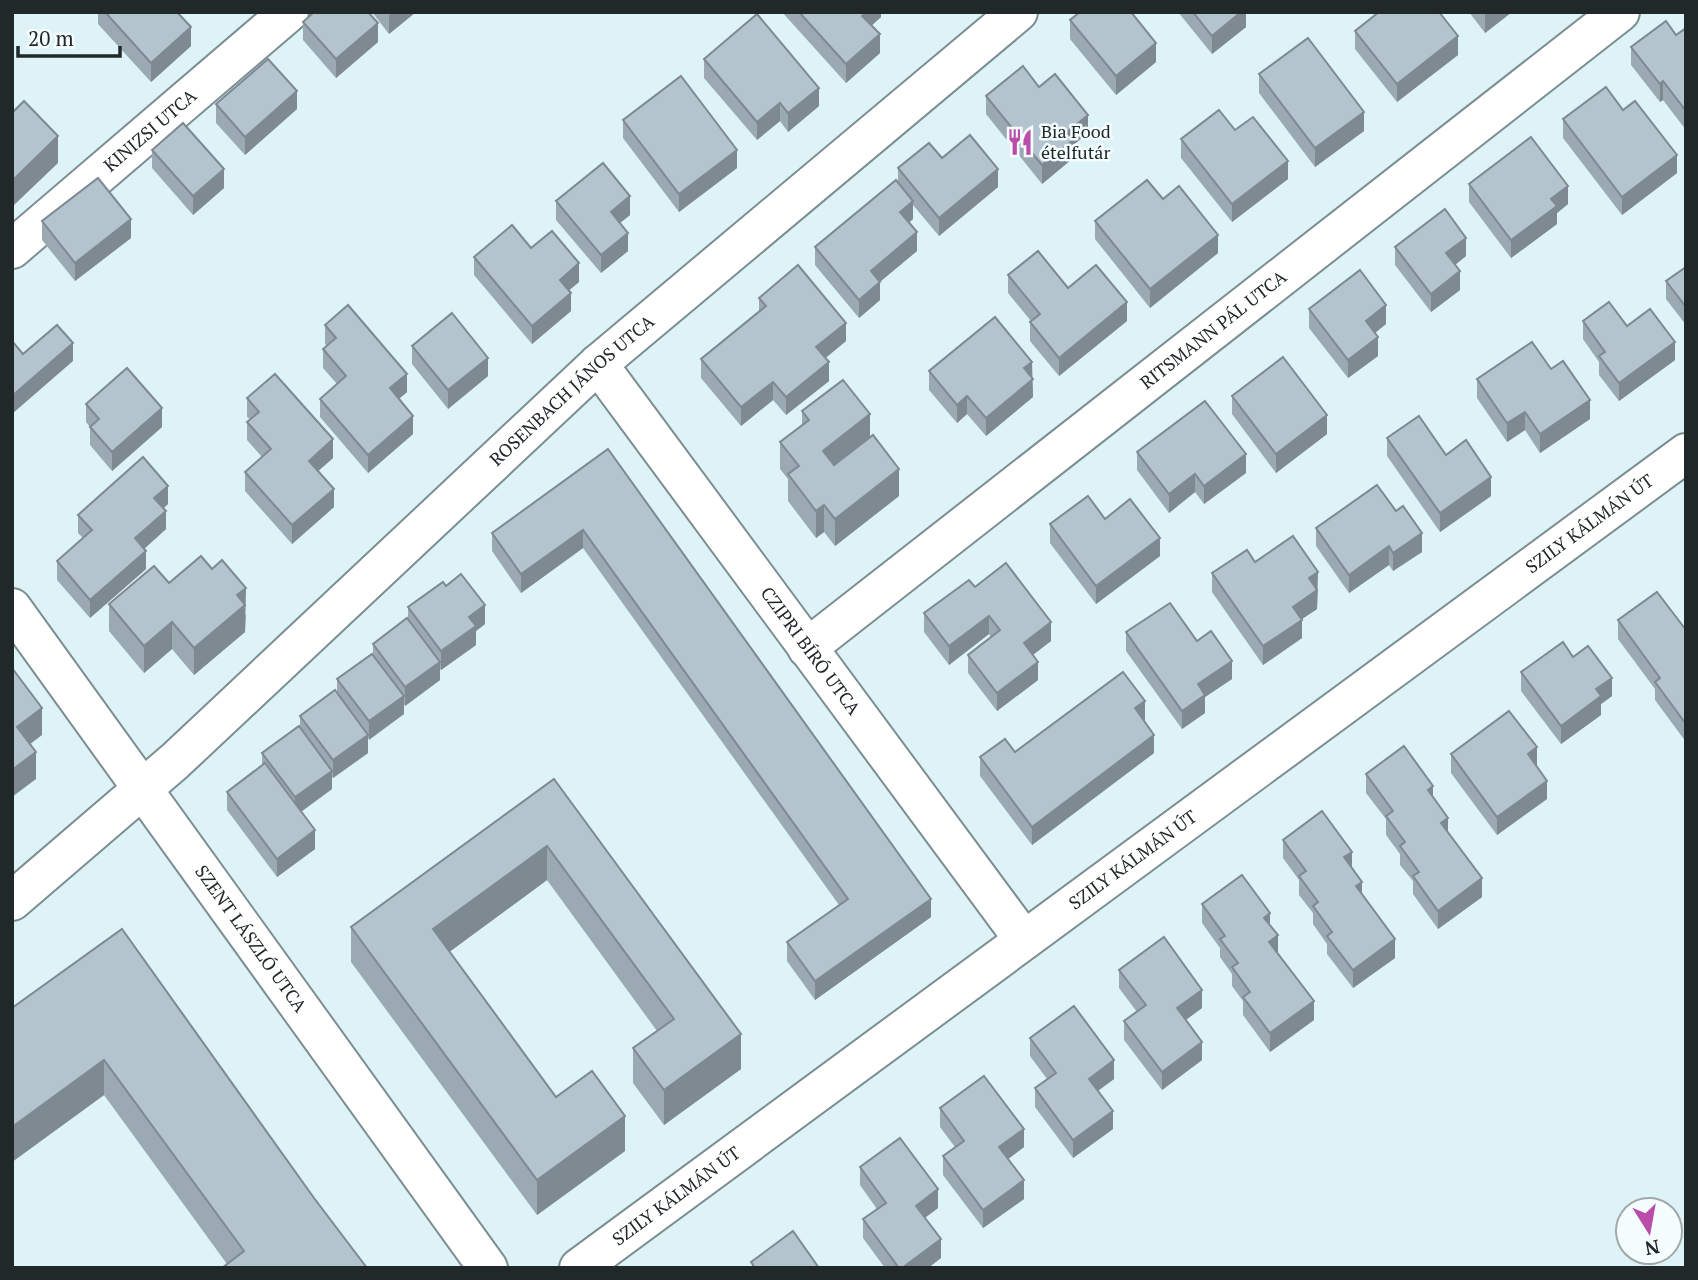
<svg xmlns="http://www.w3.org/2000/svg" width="1698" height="1280" font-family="'PT Serif',serif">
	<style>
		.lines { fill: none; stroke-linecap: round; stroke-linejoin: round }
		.street-casing { stroke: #7b8e92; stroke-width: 42 }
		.secondary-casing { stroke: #7b8e92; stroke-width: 42 }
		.street { stroke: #fff; stroke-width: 38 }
		.secondary { stroke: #fff; stroke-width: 38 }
		.wall { fill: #9ba9b2 }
		.shaded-wall { fill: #7e8991 }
		.building { fill: #b4c4cf; stroke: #7e8991; stroke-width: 2 }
		.labels { text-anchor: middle; stroke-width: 5; stroke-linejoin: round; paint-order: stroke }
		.street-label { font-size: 18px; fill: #20282a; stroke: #f5fdff }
		.poi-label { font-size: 18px; fill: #20282a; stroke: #f5fdff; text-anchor: start }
	</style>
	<rect width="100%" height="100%" fill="#ddf3f7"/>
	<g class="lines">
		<defs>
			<g id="street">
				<path id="s1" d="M12,249L289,12"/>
				<path id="s2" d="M598,364L1024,940"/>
				<path id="s3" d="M12,608L488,1268"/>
				<path id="s4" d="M807,648L1620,12"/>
				<path id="s5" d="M12,901L175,761L598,364L1018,12"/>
			</g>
			<g id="secondary">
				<path id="s6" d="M579,1268L1686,453"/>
			</g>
		</defs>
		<use href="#street" class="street-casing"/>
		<use href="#secondary" class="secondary-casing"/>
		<use href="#street" class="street"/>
		<use href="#secondary" class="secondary"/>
	</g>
	<g class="wall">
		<polygon points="98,12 177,12 191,46 151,82 98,24"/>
		<polygon points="372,12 416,12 389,34"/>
		<polygon points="782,12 881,12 881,17 871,26 880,53 846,83"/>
		<polygon points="1178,12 1246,12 1246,27 1212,54"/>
		<polygon points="1375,12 1439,12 1458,55 1397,102 1355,49 1355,31 1375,15"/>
		<polygon points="1469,12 1512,12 1485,33"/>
		<polygon points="1070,20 1156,62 1116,95 1070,39"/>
		<polygon points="303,22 378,42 336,78 303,40"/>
		<polygon points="1686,28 1686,130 1663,100 1660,102 1631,65 1631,47 1676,35"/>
		<polygon points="704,59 819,106 788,132 780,121 757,140 704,78"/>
		<polygon points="1259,74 1364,131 1315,167 1259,93"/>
		<polygon points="1039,87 1088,133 1072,146 1072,159 1042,184 986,114 986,96"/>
		<polygon points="216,104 297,109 245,155 216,123"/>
		<polygon points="1623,110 1677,173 1622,215 1563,138 1563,119"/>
		<polygon points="623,120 737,168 679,212 623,138"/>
		<polygon points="1181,139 1288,179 1232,222 1181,158"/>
		<polygon points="152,150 224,188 193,215 152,168"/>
		<polygon points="942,158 998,187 939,236 913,205 913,219 909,223 917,251 880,282 880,300 859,318 815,265 815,247 898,183 898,168"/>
		<polygon points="1469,184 1568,204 1557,213 1557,224 1511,258 1469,202"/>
		<polygon points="1163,199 1218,253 1150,308 1095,239 1095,221"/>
		<polygon points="556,201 630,215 620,223 628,251 601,273 556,220"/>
		<polygon points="42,221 131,238 75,281 42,240"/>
		<polygon points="1395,247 1466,256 1455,265 1460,290 1431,312 1395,265"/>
		<polygon points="531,248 579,282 569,290 571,311 532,344 474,275 474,257"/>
		<polygon points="1686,267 1686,325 1666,299 1666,281"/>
		<polygon points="1008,275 1068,288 1127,321 1059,376 1030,341 1030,322 1031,321 1008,293"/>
		<polygon points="759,298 846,341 825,358 829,381 786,415 773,400 741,426 701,378 701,359 759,312"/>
		<polygon points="1309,309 1386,324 1375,333 1378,356 1348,378 1309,328"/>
		<polygon points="1583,321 1627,326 1675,360 1619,401 1599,375 1599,362 1583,339"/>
		<polygon points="325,325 407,392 399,399 413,434 368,473 320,417 320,399 337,384 323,368 323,349 327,346 325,344"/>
		<polygon points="412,346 488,376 448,409 412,364"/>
		<polygon points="1551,369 1590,419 1540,453 1525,430 1507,442 1477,398 1477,379"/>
		<polygon points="929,371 1032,378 1033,397 986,436 967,414 957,423 929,390"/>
		<polygon points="1232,396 1327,434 1276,473 1232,414"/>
		<polygon points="247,398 333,458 318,471 334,507 292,544 245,491 245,472 262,457 247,440 247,422 250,419 247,417"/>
		<polygon points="86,404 162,427 112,471 90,445 90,427 86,422"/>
		<polygon points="802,411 870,438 899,496 835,546 824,532 816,538 788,501 788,479 780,469 780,442 802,425"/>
		<polygon points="1387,438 1446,455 1491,496 1440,532 1387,456"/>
		<polygon points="608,449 931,917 815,1000 787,961 787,942 839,905 583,548 521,593 492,551 492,533"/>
		<polygon points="1137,452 1246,473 1204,504 1195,492 1169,513 1137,470"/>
		<polygon points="168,504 164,508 166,529 144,549 146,569 90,618 57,580 57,561 83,538 78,533 78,515"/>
		<polygon points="1105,519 1160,556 1096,604 1050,543 1050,524"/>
		<polygon points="1316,528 1422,552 1393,571 1389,565 1349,593 1316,546"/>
		<polygon points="1255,562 1318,591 1317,609 1302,619 1302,638 1263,665 1212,592 1212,573"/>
		<polygon points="169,583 246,615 245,632 194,675 172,649 144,673 109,631 109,604"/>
		<polygon points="975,587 1051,641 1032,655 1038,680 997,711 968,673 968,655 991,637 989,634 949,665 924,632 924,613"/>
		<polygon points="408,607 485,624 476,631 476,645 441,670 440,669 440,680 405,706 404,704 404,714 368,739 368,753 333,778 332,777 332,789 301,812 315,849 277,877 227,810 227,792 262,766 262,753 300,728 300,716 337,693 337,679 373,654 373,644 408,619"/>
		<polygon points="1618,620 1686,630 1686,742 1655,700 1655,689 1618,639"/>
		<polygon points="1126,632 1197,641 1232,679 1205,697 1205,713 1182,729 1126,651"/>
		<polygon points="1521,672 1612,696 1601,704 1601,715 1561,744 1521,691"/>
		<polygon points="1144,720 1154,753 1032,845 980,776 980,757 1015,752 1145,720"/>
		<polygon points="1451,754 1536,766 1547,799 1497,835 1451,773"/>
		<polygon points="1366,774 1433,798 1448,832 1482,897 1438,929 1413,894 1413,881 1400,865 1400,854 1386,835 1386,819 1366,793"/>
		<polygon points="554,779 741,1069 664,1125 633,1083 633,1048 657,1031 547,880 449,952 556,1097 625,1151 537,1215 351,962 351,927"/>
		<polygon points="1283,840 1352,867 1362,895 1395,958 1353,988 1327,954 1327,944 1313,924 1313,913 1299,895 1299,880 1283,858"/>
		<polygon points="1202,904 1270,925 1278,953 1314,1020 1270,1052 1243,1015 1243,1001 1232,986 1232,974 1220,957 1220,948 1202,923"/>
		<polygon points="122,929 314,1198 227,1264 104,1095 12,1162 12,1008"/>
		<polygon points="1119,970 1202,1008 1186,1020 1202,1060 1162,1090 1124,1040 1124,1021 1137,1012 1119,988"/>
		<polygon points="1030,1038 1114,1079 1098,1091 1113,1129 1073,1158 1035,1107 1035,1088 1047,1079 1030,1056"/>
		<polygon points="940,1108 1024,1147 1008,1159 1024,1199 983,1228 943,1175 943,1156 955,1147 940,1127"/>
		<polygon points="860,1167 938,1208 925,1218 941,1258 928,1268 885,1268 863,1238 863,1219 877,1209 860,1185"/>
	</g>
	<g class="shaded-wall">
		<polygon points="393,12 416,12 389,34 389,15"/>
		<polygon points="866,12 881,12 881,17 862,34 862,16"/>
		<polygon points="1239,12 1246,12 1246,27 1212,54 1212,36"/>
		<polygon points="1488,12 1512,12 1485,33 1485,14"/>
		<polygon points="378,23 378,42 336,78 336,59"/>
		<polygon points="191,27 191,46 151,82 151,63"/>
		<polygon points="880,34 880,53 846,83 846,64"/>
		<polygon points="1458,36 1458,55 1397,102 1397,84"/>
		<polygon points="1156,43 1156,62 1116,95 1116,76"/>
		<polygon points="1663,81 1663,100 1660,102 1660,84"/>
		<polygon points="819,88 819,106 788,132 788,113"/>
		<polygon points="297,91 297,109 245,155 245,137"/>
		<polygon points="780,103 780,121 757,140 757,122"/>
		<polygon points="1364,112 1364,131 1315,167 1315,148"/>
		<polygon points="1088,115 1088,133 1072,146 1072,159 1042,184 1042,165 1066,133"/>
		<polygon points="58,136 58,163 12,207 12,181"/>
		<polygon points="737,150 737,168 679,212 679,194"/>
		<polygon points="1677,155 1677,173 1622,215 1622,197"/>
		<polygon points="1288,161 1288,179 1232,222 1232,204"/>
		<polygon points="224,169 224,188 193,215 193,196"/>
		<polygon points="998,169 998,187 939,236 939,218"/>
		<polygon points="1568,186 1568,204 1557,213 1557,224 1511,258 1511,240 1551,199"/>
		<polygon points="630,196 630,215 611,230 611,212"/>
		<polygon points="913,201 913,219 900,230 900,212"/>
		<polygon points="131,219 131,238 75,281 75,263"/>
		<polygon points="917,232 917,251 871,289 871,271"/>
		<polygon points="628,233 628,251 601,273 601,255"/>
		<polygon points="1218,235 1218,253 1150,308 1150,289"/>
		<polygon points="1466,238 1466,256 1446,272 1446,253"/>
		<polygon points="579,263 579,282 560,298 560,280"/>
		<polygon points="1460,271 1460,290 1431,312 1431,294"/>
		<polygon points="880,282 880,300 859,318 859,300"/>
		<polygon points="571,293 571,311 532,344 532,326"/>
		<polygon points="1127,302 1127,321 1059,376 1059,358"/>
		<polygon points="1386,305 1386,324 1366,340 1366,321"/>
		<polygon points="846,323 846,341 816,366 816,347"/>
		<polygon points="1378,337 1378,356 1348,378 1348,360"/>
		<polygon points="1675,342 1675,360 1619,401 1619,383"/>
		<polygon points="73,343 73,361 12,414 12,396"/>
		<polygon points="488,358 488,376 448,409 448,390"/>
		<polygon points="829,362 829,381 786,415 786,397"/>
		<polygon points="1032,362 1033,397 986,436 986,418 1024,368"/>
		<polygon points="407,374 407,392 390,406 390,388"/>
		<polygon points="773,382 773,400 741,426 741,407"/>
		<polygon points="967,396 967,414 957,423 957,405"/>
		<polygon points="1590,400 1590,419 1540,453 1540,434"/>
		<polygon points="162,408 162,427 112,471 112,452"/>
		<polygon points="1525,412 1525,430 1507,442 1507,423"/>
		<polygon points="870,414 870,441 823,478 823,451"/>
		<polygon points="1327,415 1327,434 1276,473 1276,454"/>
		<polygon points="413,416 413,434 368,473 368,455"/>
		<polygon points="333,439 333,458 309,479 309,461"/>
		<polygon points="1246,454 1246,473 1204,504 1204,486"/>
		<polygon points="899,469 899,496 835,546 835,519"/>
		<polygon points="1195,474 1195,492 1169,513 1169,494"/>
		<polygon points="1491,477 1491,496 1440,532 1440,513"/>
		<polygon points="168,486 168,504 154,516 154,498"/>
		<polygon points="334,489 334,507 292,544 292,525"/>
		<polygon points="824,505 824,532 816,538 816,511"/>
		<polygon points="166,511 166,529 135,557 135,538"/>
		<polygon points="583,530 583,548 521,593 521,574"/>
		<polygon points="1422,533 1422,552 1393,571 1393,553"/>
		<polygon points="1160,538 1160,556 1096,604 1096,586"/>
		<polygon points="1389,546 1389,565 1349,593 1349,575"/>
		<polygon points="146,551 146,569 90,618 90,600"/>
		<polygon points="1318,572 1317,609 1293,625 1293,607 1309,578"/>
		<polygon points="246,588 245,632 194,675 194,648 237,595"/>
		<polygon points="485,605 485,624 476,631 476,645 441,670 441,651 469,617"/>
		<polygon points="989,616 989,634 949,665 949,646"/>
		<polygon points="1302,620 1302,638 1263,665 1263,646"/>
		<polygon points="172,622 172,649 144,673 144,646"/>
		<polygon points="1051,622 1051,641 1024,662 1024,643"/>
		<polygon points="1232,661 1232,679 1205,697 1205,713 1182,729 1182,711 1198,684"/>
		<polygon points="440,662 440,680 405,706 405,687"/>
		<polygon points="1038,662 1038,680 997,711 997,693"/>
		<polygon points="1612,678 1612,696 1601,704 1601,715 1561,744 1561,726 1596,689"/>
		<polygon points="404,696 404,714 369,740 369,721"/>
		<polygon points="1145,701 1145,720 1135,727 1135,708"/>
		<polygon points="42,708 42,735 17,754 17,727"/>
		<polygon points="368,735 368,753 333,778 333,760"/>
		<polygon points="1154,735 1154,753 1032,845 1032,827"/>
		<polygon points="1537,747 1537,766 1528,754"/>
		<polygon points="36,752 36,779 12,797 12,770"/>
		<polygon points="332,771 332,789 295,816 295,797"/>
		<polygon points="1547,781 1547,799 1497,835 1497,817"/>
		<polygon points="1433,786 1433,805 1428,790"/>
		<polygon points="1448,818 1448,836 1441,823"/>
		<polygon points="315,830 315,849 277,877 277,859"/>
		<polygon points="547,846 547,880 433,964 433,929"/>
		<polygon points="1352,852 1352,870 1344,857"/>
		<polygon points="1482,878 1482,897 1438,929 1438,911"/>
		<polygon points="1362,882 1362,900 1356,886"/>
		<polygon points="931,899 931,917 815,1000 815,981"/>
		<polygon points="1270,913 1270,932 1264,918"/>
		<polygon points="1278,935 1278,954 1269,942"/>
		<polygon points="1395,939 1395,958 1353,988 1353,970"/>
		<polygon points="1202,990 1202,1008 1177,1026 1177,1008"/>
		<polygon points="1314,1001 1314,1020 1270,1052 1270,1033"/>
		<polygon points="741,1034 741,1069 664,1125 664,1090"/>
		<polygon points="1202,1042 1202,1060 1162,1090 1162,1072"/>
		<polygon points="104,1060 104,1095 12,1162 12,1127"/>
		<polygon points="1114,1060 1114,1079 1089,1097 1089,1079"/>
		<polygon points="1113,1111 1113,1129 1073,1158 1073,1140"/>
		<polygon points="625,1116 625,1151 537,1215 537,1180"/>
		<polygon points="1024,1129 1024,1147 999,1166 999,1147"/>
		<polygon points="1024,1180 1024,1199 983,1228 983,1210"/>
		<polygon points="938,1189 938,1208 916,1224 916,1206"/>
		<polygon points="941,1239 941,1258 928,1268 902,1268"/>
	</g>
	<g class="building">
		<polygon points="105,12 177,12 191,27 151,63"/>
		<polygon points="314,12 368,12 378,23 336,59 303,22"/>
		<polygon points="799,12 866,12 862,16 880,34 846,64"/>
		<polygon points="1080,12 1131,12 1156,43 1116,76 1070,20"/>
		<polygon points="1193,12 1241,12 1212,36"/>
		<polygon points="1379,12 1439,12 1458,36 1397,84 1355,31"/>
		<polygon points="757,14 819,88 788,113 780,103 757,122 704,59"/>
		<polygon points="1666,21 1676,35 1686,28 1686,111 1663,81 1660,84 1631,47"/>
		<polygon points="1308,38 1364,112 1315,148 1259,74"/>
		<polygon points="268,59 297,91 245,137 216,104"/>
		<polygon points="1023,66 1039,87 1055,74 1088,115 1066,133 1072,141 1042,165 986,96"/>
		<polygon points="681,76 737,150 679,194 623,120"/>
		<polygon points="1606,87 1623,110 1635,101 1677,155 1622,197 1563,119"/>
		<polygon points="24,101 58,136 12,181 12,113"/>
		<polygon points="1219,110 1235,130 1253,117 1288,161 1232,204 1181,139"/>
		<polygon points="183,123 224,169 193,196 152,150"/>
		<polygon points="970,135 998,169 939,218 898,168 929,143 942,158"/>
		<polygon points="1531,137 1568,186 1551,199 1557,206 1511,240 1469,184"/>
		<polygon points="603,163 630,196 611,212 628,233 601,255 556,201"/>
		<polygon points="98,178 131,219 75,263 42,221"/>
		<polygon points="896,180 913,201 900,212 917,232 871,271 880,282 859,300 815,247"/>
		<polygon points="1147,180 1163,199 1179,186 1218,235 1150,289 1095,221"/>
		<polygon points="1445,209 1466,238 1446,253 1460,271 1431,294 1395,247"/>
		<polygon points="512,225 531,248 552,231 579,263 560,280 571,293 532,326 474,257"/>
		<polygon points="1038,251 1068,288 1096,265 1127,302 1059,358 1030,322 1040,314 1008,275"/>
		<polygon points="798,265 846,323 816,347 829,362 786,397 773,382 741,407 701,359 766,306 759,298"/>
		<polygon points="1686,267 1686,307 1666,281"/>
		<polygon points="1360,270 1386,305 1366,321 1378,337 1348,360 1309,309"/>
		<polygon points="1609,302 1627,326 1650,309 1675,342 1619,383 1599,356 1605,352 1583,321"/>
		<polygon points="348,305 407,374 390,388 413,416 368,455 320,399 346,376 323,349 336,338 325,325"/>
		<polygon points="452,313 488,358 448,390 412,346"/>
		<polygon points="995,317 1032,362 1024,368 1033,379 986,418 967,396 957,405 929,371"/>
		<polygon points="57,325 73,343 12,396 12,341 23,354"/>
		<polygon points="1532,342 1551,369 1563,361 1590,400 1540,434 1525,412 1507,423 1477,379"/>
		<polygon points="1283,357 1327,415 1276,454 1232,396"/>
		<polygon points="127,368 162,408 112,452 90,427 99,419 86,404"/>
		<polygon points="275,374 333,439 309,461 334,489 292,525 245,472 271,449 247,422 259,412 247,398"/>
		<polygon points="843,380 870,414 823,451 834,465 873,435 899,469 835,519 824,505 816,511 788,474 799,466 780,442 809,420 802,411"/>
		<polygon points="1205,401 1246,454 1204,486 1195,474 1169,494 1137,452"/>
		<polygon points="1419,416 1446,455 1466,440 1491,477 1440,513 1387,438"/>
		<polygon points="608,449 931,899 815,981 787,942 848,899 583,530 521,574 492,533"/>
		<polygon points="143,457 168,486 154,498 166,511 135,538 146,551 90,600 57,561 92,530 78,515"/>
		<polygon points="1377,485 1396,511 1403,506 1422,533 1393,553 1389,546 1349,575 1316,528"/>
		<polygon points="1088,496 1105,519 1130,499 1160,538 1096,586 1050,524"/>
		<polygon points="1293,536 1318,572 1309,578 1317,590 1293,607 1302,620 1263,646 1212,573 1247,550 1255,562"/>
		<polygon points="201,556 212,569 222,560 246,588 237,595 245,605 194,648 172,622 144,646 109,604 154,566 169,583"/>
		<polygon points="1006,563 1051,622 1024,643 1038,662 997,693 968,655 1000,630 989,616 949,646 924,613 969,580 975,587"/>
		<polygon points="461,574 485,605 469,617 476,626 441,651 408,607 443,582 446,586"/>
		<polygon points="1657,592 1686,630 1686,724 1655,682 1660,678 1618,620"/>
		<polygon points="1170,603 1197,641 1211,631 1232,661 1198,684 1205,695 1182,711 1126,632"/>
		<polygon points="407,618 440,662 405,687 373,644"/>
		<polygon points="1563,642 1573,657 1588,646 1612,678 1596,689 1601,696 1561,726 1521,672"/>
		<polygon points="372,654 404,696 369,721 337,679"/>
		<polygon points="12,668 42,708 17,727 36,752 12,770"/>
		<polygon points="1123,672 1145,701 1135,708 1154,735 1032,827 980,757 1005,739 1015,752"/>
		<polygon points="335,690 368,735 333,760 300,716"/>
		<polygon points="1509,711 1537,747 1528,754 1547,781 1497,817 1451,754"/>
		<polygon points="299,726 332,771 295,797 262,753"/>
		<polygon points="1404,746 1433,786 1428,790 1448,818 1441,823 1482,878 1438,911 1413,876 1419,872 1400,846 1405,842 1386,816 1393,811 1366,774"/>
		<polygon points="265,763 315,830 277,859 227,792"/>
		<polygon points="554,779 741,1034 664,1090 633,1048 674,1019 547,846 433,929 556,1097 592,1071 625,1116 537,1180 351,927"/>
		<polygon points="1322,811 1352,852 1344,857 1362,882 1356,886 1395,939 1353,970 1327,936 1332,932 1313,906 1318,902 1299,876 1306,871 1283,840"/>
		<polygon points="1242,875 1270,913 1264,918 1278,935 1269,942 1314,1001 1270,1033 1243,997 1250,992 1232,967 1238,963 1220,939 1225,936 1202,904"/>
		<polygon points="122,929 314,1198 367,1268 222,1268 244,1251 104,1060 12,1127 12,1008"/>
		<polygon points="1164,937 1202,990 1177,1008 1202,1042 1162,1072 1124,1021 1146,1005 1119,970"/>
		<polygon points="1074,1006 1114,1060 1089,1079 1113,1111 1073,1140 1035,1088 1056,1073 1030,1038"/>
		<polygon points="984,1076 1024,1129 999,1147 1024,1180 983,1210 943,1156 964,1141 940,1108"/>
		<polygon points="900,1138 938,1189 916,1206 941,1239 902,1268 899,1268 863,1219 886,1203 860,1167"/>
		<polygon points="793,1231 819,1268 755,1268 751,1262"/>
	</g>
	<defs>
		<symbol id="restaurant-bare" viewBox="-9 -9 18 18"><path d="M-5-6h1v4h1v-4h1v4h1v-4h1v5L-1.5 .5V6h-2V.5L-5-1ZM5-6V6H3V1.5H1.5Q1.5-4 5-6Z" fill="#ba4caa" stroke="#f5fdff" stroke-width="2.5" paint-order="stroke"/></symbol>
	</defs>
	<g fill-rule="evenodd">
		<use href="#restaurant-bare" x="1001" y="123" width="38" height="38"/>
	</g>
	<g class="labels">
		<g class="street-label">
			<text dy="6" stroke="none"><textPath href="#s1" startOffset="182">KINIZSI UTCA</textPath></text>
			<text dy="6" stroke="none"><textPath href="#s4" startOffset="516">RITSMANN PÁL UTCA</textPath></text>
			<text dy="6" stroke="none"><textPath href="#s5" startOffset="758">ROSENBACH JÁNOS UTCA</textPath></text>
			<text dy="6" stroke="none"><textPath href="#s6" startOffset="1255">SZILY KÁLMÁN ÚT</textPath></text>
			<text dy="6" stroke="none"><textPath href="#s2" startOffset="357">CZIPRI BÍRÓ UTCA</textPath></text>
			<text dy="6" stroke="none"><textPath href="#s6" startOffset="688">SZILY KÁLMÁN ÚT</textPath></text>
			<text dy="6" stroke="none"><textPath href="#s3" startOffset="408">SZENT LÁSZLÓ UTCA</textPath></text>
			<text dy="6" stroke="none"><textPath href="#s6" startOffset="121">SZILY KÁLMÁN ÚT</textPath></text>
		</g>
		<g class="poi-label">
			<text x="1041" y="138">Bia Food<tspan x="1041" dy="21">ételfutár</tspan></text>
		</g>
	</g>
	<rect width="1698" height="1280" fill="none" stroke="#20282a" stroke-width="28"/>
	<g transform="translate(1649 1231) rotate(169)"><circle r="33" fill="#f5fdff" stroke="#a0a8aa" stroke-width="2"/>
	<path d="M0-5L12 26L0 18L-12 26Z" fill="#ba4caa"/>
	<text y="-10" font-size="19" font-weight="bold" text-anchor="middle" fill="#20282a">N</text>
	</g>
	<path d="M18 46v10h102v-10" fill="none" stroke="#20282a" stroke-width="3.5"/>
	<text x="28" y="46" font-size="21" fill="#20282a" stroke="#f5fdff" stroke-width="5" paint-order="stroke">20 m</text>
</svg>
